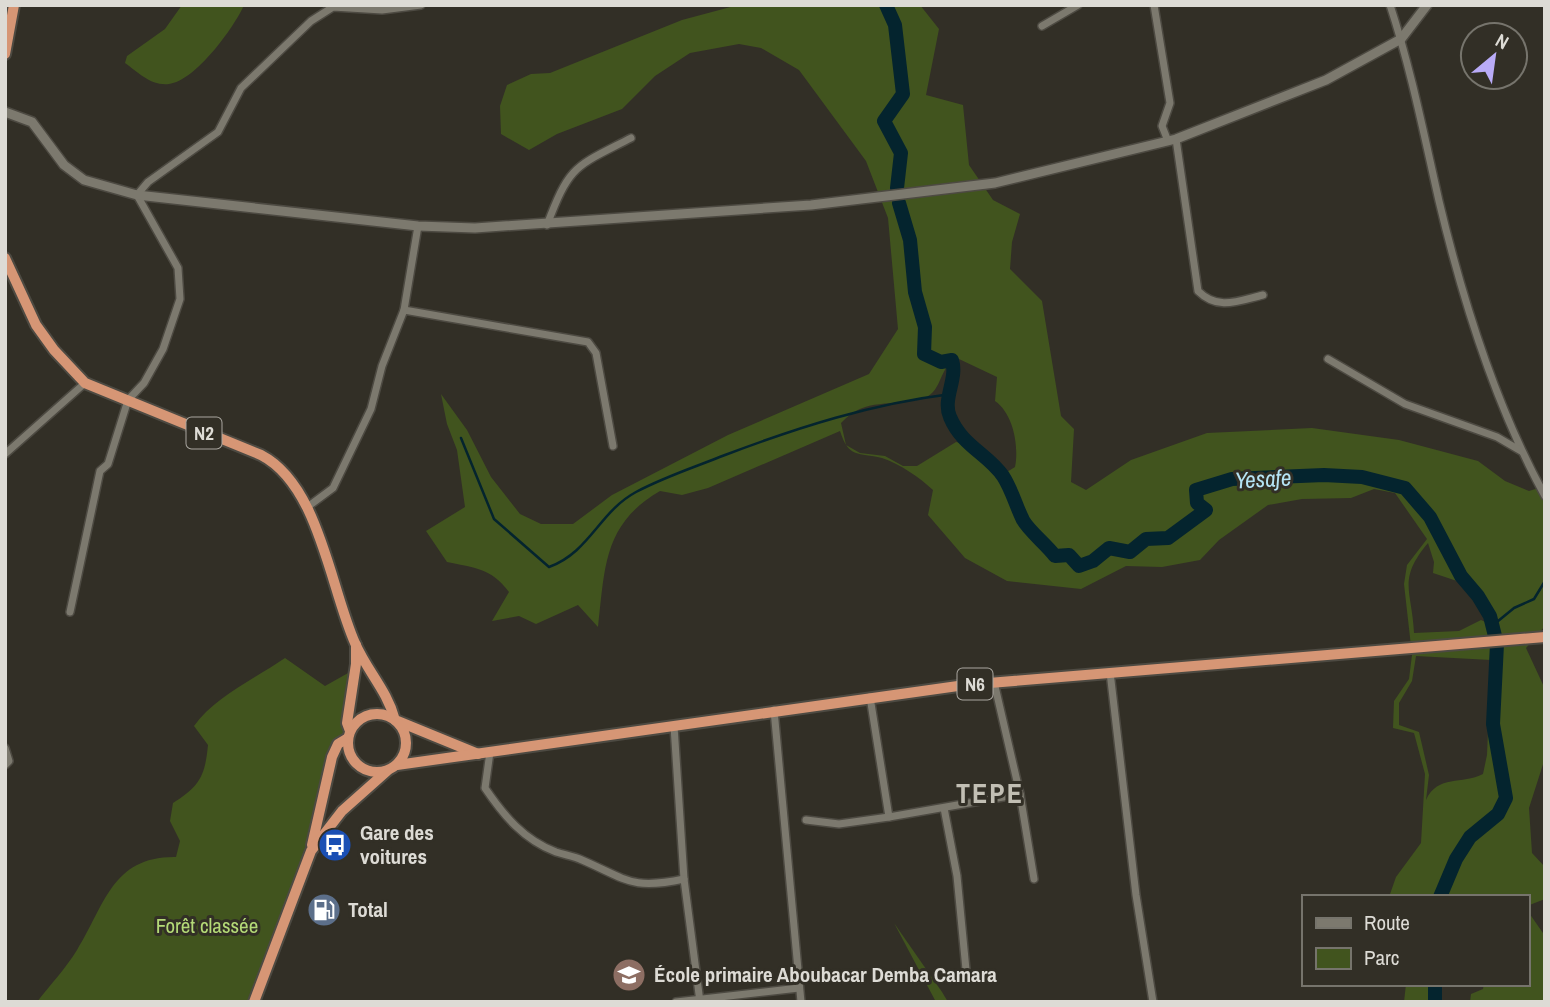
<svg xmlns="http://www.w3.org/2000/svg" width="1550" height="1007" font-family="'Archivo Narrow',sans-serif">
	<style>
		.green { fill: #41541e; fill-rule: evenodd }
		.lines { fill: none; stroke-linecap: round; stroke-linejoin: round }
		.stream { stroke: #04242e; stroke-width: 2.5 }
		.river { stroke: #04242e; stroke-width: 14 }
		.minor-casing { stroke: #4d4a42; stroke-width: 10 }
		.tertiary-casing { stroke: #4d4a42; stroke-width: 12 }
		.trunk-casing { stroke: #4d4a42; stroke-width: 14 }
		.minor { stroke: #7c796e; stroke-width: 7 }
		.tertiary { stroke: #7c796e; stroke-width: 9 }
		.trunk { stroke: #d69675; stroke-width: 10 }
		.labels { text-anchor: middle; stroke-width: 6; stroke-linejoin: round; paint-order: stroke }
		.shield { fill: #322f26; stroke: #aaa7a0; stroke-width: 2 }
		.shield-label { font-size: 19px; font-weight: bold; fill: #dddbd5 }
		.poi-label { font-size: 21px; font-weight: bold; fill: #dddbd5; stroke: #322f26; text-anchor: start }
		.park-label { font-size: 21px; fill: #b4da77; stroke: #322f26 }
		.water-label { font-size: 23px; font-style: italic; fill: #b5e3f4; stroke: #322f26 }
		.district-label { font-size: 28px; font-weight: bold; letter-spacing: 2px; fill: #c2bfb4; stroke: #322f26 }
	</style>
	<rect width="100%" height="100%" fill="#322f26"/>
	<g class="green">
		<path d="M182,5H244C234,28 195,81 169,84C151,86 139,73 125,63L127,56L165,29Z"/>
		<path d="M738,5H920L939,29L926,95L963,105L969,165L993,200L1020,214L1012,242L1010,269L1042,301L1061,416L1074,429L1071,482L1086,490L1131,460L1207,433L1312,428L1399,440L1478,461L1505,481L1529,491L1545,486V626L1526,648L1545,689V758L1529,808L1532,853L1545,867V899L1527,906V897H1389L1396,877L1421,843L1425,774L1414,733L1393,728L1394,701L1409,679L1412,655L1404,584L1407,565L1427,539L1395,493L1374,489L1351,498L1302,499L1268,505L1219,540L1200,560L1162,567L1126,566L1081,589L1007,581L965,558L928,515L933,490C919,477 900,464 882,458C858,452 849,459 840,431L708,488L682,495L660,491C603,524 605,568 598,627L578,605L536,624L519,616L492,621L509,592C491,568 475,568 447,562L426,531L465,507L457,450L447,424L441,394L467,430L491,477L520,514L541,524H573L612,495L728,435L869,374L898,329L888,218L866,161L799,70L761,48L739,44L690,53L655,76L622,109L557,134L529,150L501,134L500,106L507,85L531,74L550,73L682,20ZM959,359L997,377L995,401C1014,414 1019,448 1015,467L1002,475L966,444L956,442L917,466H903L885,456L860,453L846,445L841,423C866,396 891,408 924,398C944,391 938,364 959,359ZM1428,543L1434,562L1433,573L1457,581L1461,577L1478,597L1492,625L1481,620L1459,631L1414,633C1412,590 1397,580 1428,543ZM1416,656L1491,660L1487,755L1483,774C1462,785 1438,774 1426,800L1429,775L1419,732L1399,725V703L1412,681Z"/>
		<path d="M285,658L325,686L357,668L327,808L311,842L310,860L260,1002H37C50,985 66,968 77,950C105,905 112,856 176,857L180,841L170,821L173,803C200,786 205,776 208,745L194,726C214,697 256,678 285,658Z"/>
		<polygon points="1527,910 1545,936 1545,1002 1470,1002 1471,994 1483,989 1484,984 1527,984"/>
		<polygon points="894,923 942,992 948,1002 936,1002"/>
		<polygon points="1406,984 1442,984 1442,1002 1404,1002"/>
	</g>
	<g class="lines">
		<g class="stream">
			<path d="M461,438L494,519L549,567C590,552 599,512 636,492C664,477 695,467 725,455C799,427 871,404 951,394"/>
			<polyline points="1492,626 1514,608 1534,599 1545,581"/>
		</g>
		<g class="river">
			<polyline points="886,5 895,25 903,94 884,121 901,153 897,188"/>
			<path d="M899,203L910,240L915,292L925,327L924,354L941,362L952,360C958,379 942,399 950,417C962,446 988,454 1003,476C1012,490 1016,506 1023,520C1029,531 1046,544 1055,556L1069,555L1079,566L1093,561L1109,548L1130,552L1146,539L1168,538L1206,510L1197,503L1196,490L1232,479L1324,475L1362,477L1405,488L1430,517L1461,576L1478,596L1490,616L1497,644L1493,724L1506,798L1498,814L1470,837L1456,859L1440,897"/>
			<polyline points="1435,984 1435,1002"/>
		</g>
		<defs>
			<g id="minor">
				<polyline points="1154,5 1170,103 1162,126 1168,141"/>
				<path d="M1390,5C1411,69 1424,135 1439,201C1463,302 1495,405 1545,496"/>
				<polyline points="1042,26 1078,5"/>
				<path d="M1176,139L1198,291C1218,311 1238,301 1263,295"/>
				<path d="M547,225C570,164 575,167 631,138"/>
				<polyline points="404,310 588,342 596,353 613,446"/>
				<polyline points="1328,359 1405,404 1497,437 1521,451"/>
				<polyline points="5,454 85,383"/>
				<polyline points="306,508 333,488 371,409 382,366 404,310 418,226"/>
				<polyline points="70,612 100,471 108,464 128,400 144,383 163,349 180,299 178,268 137,195 148,182 218,132 241,88 311,21 333,7 382,10 421,5"/>
				<polyline points="1110,672 1136,895 1153,1002"/>
				<polyline points="994,682 1020,794 1034,879"/>
				<polyline points="870,697 889,817 1020,794"/>
				<polyline points="774,710 801,1002"/>
				<polyline points="674,726 684,879 700,1002"/>
				<polyline points="5,748 9,761 5,765"/>
				<path d="M490,752L485,788C504,816 524,840 556,852C565,855 574,856 582,860C628,880 632,890 684,879"/>
				<polyline points="944,808 957,876 967,980"/>
				<polyline points="806,820 839,824 889,817"/>
				<polyline points="676,1002 799,988"/>
			</g>
			<polyline id="tertiary" points="5,112 32,122 64,165 84,180 137,195 418,226 475,228 811,205 995,183 1176,139 1326,80 1401,39 1427,5"/>
			<g id="trunk">
				<polyline points="5,54 14,5"/>
				<path d="M5,258L36,325L54,350L85,383L261,455C319,485 330,587 355,643C367,671 387,690 395,720L478,754"/>
				<circle cx="377" cy="743" r="29"/>
				<polyline points="350,731 347,723 356,664 356,645"/>
				<polyline points="397,765 965,685 1545,637"/>
				<polyline points="312,845 332,757 338,744 348,738"/>
				<polyline points="254,1002 311,851 342,811 387,771"/>
			</g>
		</defs>
		<use href="#minor" class="minor-casing"/>
		<use href="#tertiary" class="tertiary-casing"/>
		<use href="#trunk" class="trunk-casing"/>
		<use href="#minor" class="minor"/>
		<use href="#tertiary" class="tertiary"/>
		<use href="#trunk" class="trunk"/>
	</g>
	<defs>
		<symbol id="bus-disc" viewBox="-11 -11 22 22"><circle r="9.5" fill="#1a4fb4" stroke="#322f26"/><path d="M-5-6H5V4H4V6H2V4H-2V6H-4V4H-5ZM-3.5-4V0h7V-4ZM-3.5 1.2v1.5H-2V1.2ZM2 1.2v1.5H3.5V1.2Z" fill="#fff"/></symbol>
		<symbol id="fuel-disc" viewBox="-11 -11 22 22"><circle r="9.5" fill="#5c6f8a" stroke="#322f26"/><path d="M-5.5-6h7V0h2V4h1.3V-2.5L3-4.5l.8-.8L6-3V5H2.5V1h-1V6h-7ZM-4.2-4.7v3.2H.2V-4.7Z" fill="#fff"/></symbol>
		<symbol id="school-disc" viewBox="-11 -11 22 22"><circle r="9.5" fill="#8d6e63" stroke="#322f26"/><path d="M0-5L7-2L0 1L-7-2ZM-4 1L0 2.5L4 1V4Q0 6-4 4Z" fill="#fff"/></symbol>
	</defs>
	<g fill-rule="evenodd">
		<use href="#bus-disc" x="316" y="826" width="38" height="38"/>
		<use href="#fuel-disc" x="305" y="891" width="38" height="38"/>
		<use href="#school-disc" x="610" y="956" width="38" height="38"/>
	</g>
	<g class="labels">
		<g class="shield">
			<rect x="186.5" y="417.5" width="35" height="31" rx="5"/>
			<rect x="957.5" y="668.5" width="35" height="31" rx="5"/>
		</g>
		<g class="shield-label">
			<text x="204" y="440">N2</text>
			<text x="975" y="691">N6</text>
		</g>
		<g class="poi-label">
			<text x="360" y="840">Gare des<tspan x="360" dy="24">voitures</tspan></text>
			<text x="348" y="917">Total</text>
			<text x="654" y="982">École primaire Aboubacar Demba Camara</text>
		</g>
		<g class="park-label">
			<text x="207" y="933">Forêt classée</text>
		</g>
		<g class="water-label">
			<text transform="translate(1263 479) rotate(-3)" y="8">Yesafe</text>
		</g>
		<g class="district-label">
			<text x="990" y="803">TEPE</text>
		</g>
	</g>
	<rect width="1550" height="1007" fill="none" stroke="#dddbd5" stroke-width="14"/>
	<rect x="1302" y="895" width="228" height="91" fill="#322f26" stroke="#76746c" stroke-width="2"/>
	<rect x="1316" y="918" width="35" height="10" fill="#7c796e" stroke="#76746c" stroke-width="2"/>
	<text x="1364" y="930" font-size="21" fill="#dddbd5">Route</text>
	<rect x="1316" y="948" width="35" height="21" fill="#41541e" stroke="#76746c" stroke-width="2"/>
	<text x="1364" y="965" font-size="21" fill="#dddbd5">Parc</text>
	<g transform="translate(1494 56) rotate(29)"><circle r="33" fill="#322f26" stroke="#76746c" stroke-width="2"/>
	<path d="M0-5L12 26L0 18L-12 26Z" fill="#b9abf7"/>
	<text y="-10" font-size="19" font-weight="bold" text-anchor="middle" fill="#dddbd5">N</text>
	</g>
</svg>
